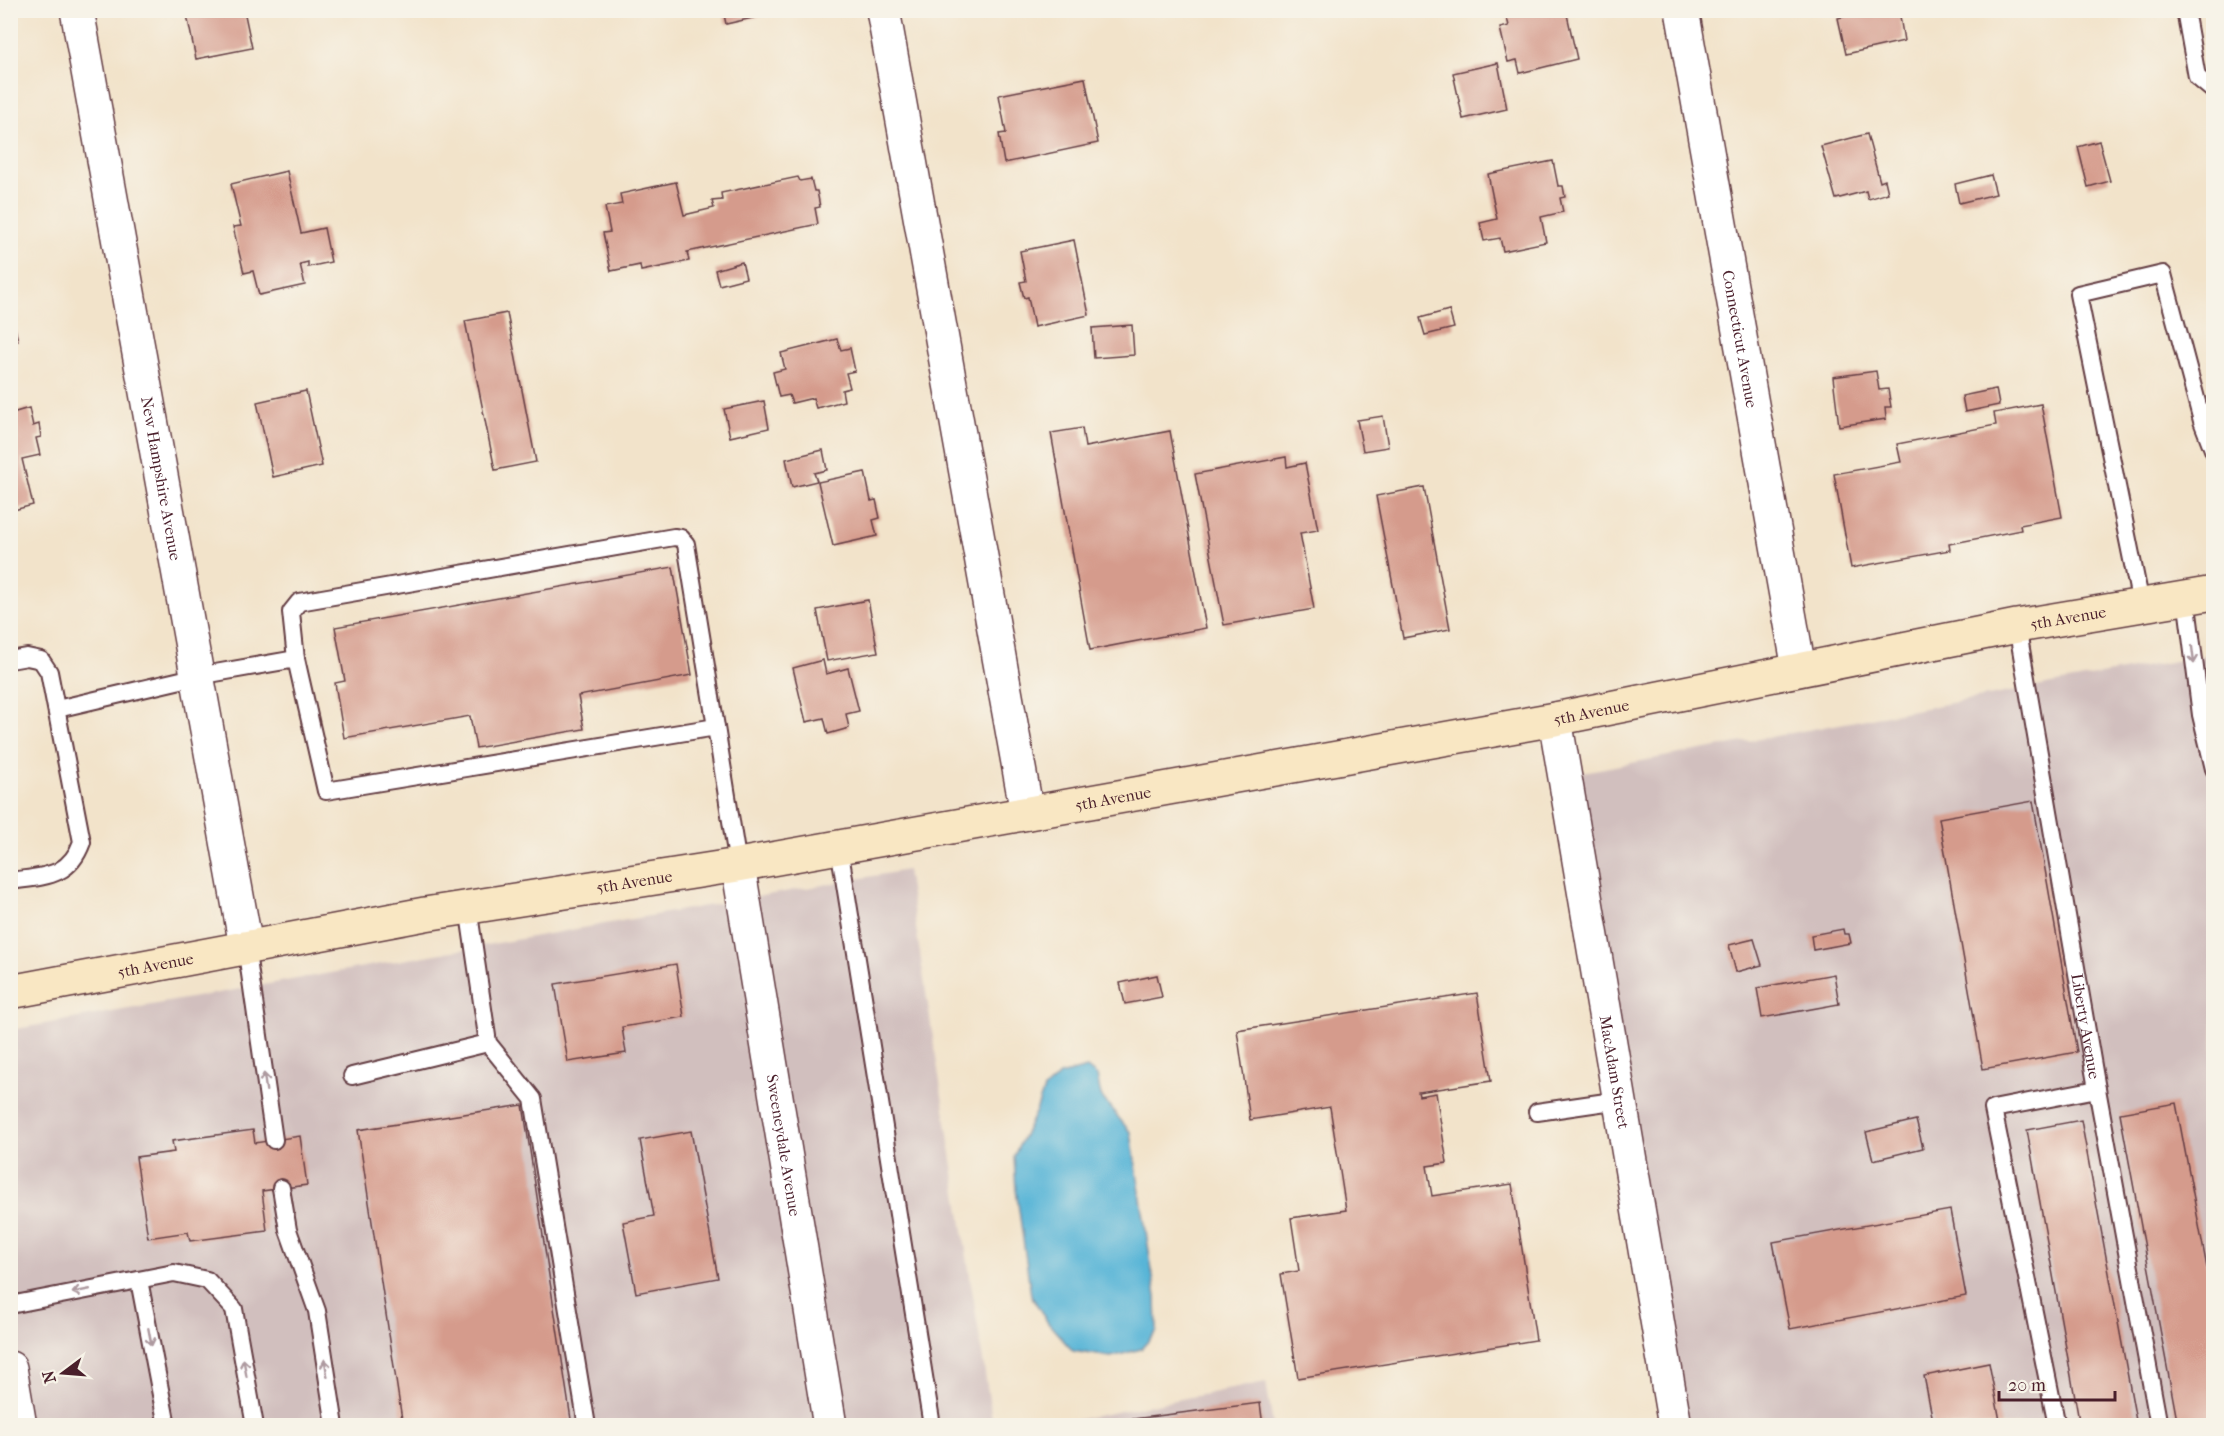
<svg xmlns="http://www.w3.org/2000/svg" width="2224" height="1436" font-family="'IM FELL French Canon',serif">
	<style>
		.industrial { fill: #d1bfbe }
		.water { fill: #58b5d7; stroke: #516a81; stroke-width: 1.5 }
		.building { fill: #d59b8c }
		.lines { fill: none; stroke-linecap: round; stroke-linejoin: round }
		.service-casing { stroke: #633c43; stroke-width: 20 }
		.minor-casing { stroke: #633c43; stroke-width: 36 }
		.secondary-casing { stroke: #633c43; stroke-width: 36 }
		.service { stroke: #fff; stroke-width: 16 }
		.minor { stroke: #fff; stroke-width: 33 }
		.secondary { stroke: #f9e7c3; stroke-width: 33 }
		.oneway { stroke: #ae9aa0 }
		.labels { text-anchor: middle; stroke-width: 5; stroke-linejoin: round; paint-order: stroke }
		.street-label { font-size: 16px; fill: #4a1f2b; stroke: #f7f3e8 }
	</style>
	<rect width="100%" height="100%" fill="#f7f3e8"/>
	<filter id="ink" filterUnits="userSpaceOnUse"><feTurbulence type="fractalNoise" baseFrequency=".0167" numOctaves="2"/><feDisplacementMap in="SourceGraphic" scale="12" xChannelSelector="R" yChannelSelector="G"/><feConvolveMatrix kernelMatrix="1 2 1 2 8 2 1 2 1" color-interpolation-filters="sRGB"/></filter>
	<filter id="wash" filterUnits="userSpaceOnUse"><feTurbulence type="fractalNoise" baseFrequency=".008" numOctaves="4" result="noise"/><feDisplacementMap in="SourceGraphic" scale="24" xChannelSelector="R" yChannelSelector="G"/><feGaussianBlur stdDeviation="1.35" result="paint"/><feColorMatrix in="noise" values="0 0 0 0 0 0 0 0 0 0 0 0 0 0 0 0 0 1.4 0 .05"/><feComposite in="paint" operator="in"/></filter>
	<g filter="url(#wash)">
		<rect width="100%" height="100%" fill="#f2e3ca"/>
		<g class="industrial">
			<polygon points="2213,654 2213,1425 1679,1425 1567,775"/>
			<polygon points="907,870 993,1425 11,1426 11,1030"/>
			<polygon points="1266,1382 1273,1425 1046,1426"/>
		</g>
		<polygon class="water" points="1087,1068 1097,1076 1101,1096 1131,1133 1156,1297 1157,1331 1141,1349 1111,1357 1073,1351 1048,1323 1031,1295 1016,1189 1014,1156 1036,1111 1044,1089 1060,1075"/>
		<g id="blocks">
			<g class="building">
				<polygon points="186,10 244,10 252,48 196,59"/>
				<polygon points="723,10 783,10 783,11 726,24"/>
				<polygon points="1505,10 1566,10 1577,59 1520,73 1517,60 1508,62 1500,28 1509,26"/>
				<polygon points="1870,10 1899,10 1904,41 1846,54 1838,18"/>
				<polygon points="1498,63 1507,109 1463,119 1453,73"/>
				<polygon points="1085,78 1098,143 1004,163 999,134 1006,133 999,95"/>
				<polygon points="1867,134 1880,182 1885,180 1888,193 1868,199 1866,191 1836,199 1821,146"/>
				<polygon points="2099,141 2110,181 2088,187 2078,147"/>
				<polygon points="1553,161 1558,186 1563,186 1565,197 1560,198 1563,212 1541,217 1546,242 1503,251 1500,238 1484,241 1480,223 1497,219 1488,174"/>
				<polygon points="287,171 301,233 324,228 331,262 308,267 308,262 300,264 305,285 259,295 253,271 244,273 233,227 241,226 231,184"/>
				<polygon points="1991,175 1996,194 1959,203 1955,184"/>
				<polygon points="798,177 800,181 811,179 814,191 817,191 820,207 815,208 818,224 687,252 689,261 641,271 640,265 611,271 603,233 610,232 605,207 622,204 620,194 676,182 684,215 714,208 712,201 722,200 721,193"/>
				<polygon points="1074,240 1089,315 1034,327 1028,297 1024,298 1020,282 1026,281 1020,251"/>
				<polygon points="742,262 746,278 719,285 715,270"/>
				<polygon points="1449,310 1454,328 1425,335 1420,318"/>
				<polygon points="507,313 536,462 495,470 465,321"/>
				<polygon points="13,320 18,341 10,343 10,321"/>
				<polygon points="1132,325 1134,355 1094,358 1092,328"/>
				<polygon points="837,339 841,350 850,348 855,371 846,373 850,388 842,390 844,401 816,408 813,398 792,403 789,395 779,397 773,372 785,369 781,353"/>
				<polygon points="1876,371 1879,390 1888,389 1891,407 1885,407 1886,419 1839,426 1833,377"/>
				<polygon points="1996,389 1999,405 1965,412 1962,396"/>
				<polygon points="306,391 322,466 273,477 257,402"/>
				<polygon points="764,401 769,428 730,437 724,409"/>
				<polygon points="2041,404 2062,517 2020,525 2021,530 1949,544 1950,550 1851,568 1834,474 1901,462 1897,444 1996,425 1994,413"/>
				<polygon points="10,408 12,413 29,408 33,426 39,424 41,437 36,438 40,455 22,459 33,505 10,511"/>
				<polygon points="1383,416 1388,447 1363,451 1357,420"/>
				<polygon points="1082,428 1085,447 1170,431 1206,628 1090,650 1051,433"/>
				<polygon points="823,450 827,470 814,473 817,481 792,487 786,459"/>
				<polygon points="1286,457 1287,467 1305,463 1318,530 1300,533 1314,609 1224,625 1195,474"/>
				<polygon points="865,472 871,501 876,500 880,518 873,520 877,536 833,546 818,482"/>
				<polygon points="1424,487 1450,629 1403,638 1376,496"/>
				<polygon points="673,567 692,675 578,696 584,729 476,748 470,716 344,738 335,683 345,681 335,627"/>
				<polygon points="868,600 878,652 827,661 817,610"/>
				<polygon points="823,660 826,674 848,668 859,711 846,714 849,728 828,734 824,718 806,722 793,668"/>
				<polygon points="2033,801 2077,1052 1983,1069 1939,818"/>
				<polygon points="1843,929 1844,934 1849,934 1851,943 1813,950 1811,935"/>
				<polygon points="1754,939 1762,965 1736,972 1729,945"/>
				<polygon points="676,964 684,1017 622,1027 626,1053 568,1062 555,984"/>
				<polygon points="1834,974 1839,1004 1762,1018 1757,988"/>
				<polygon points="1157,975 1162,997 1125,1004 1120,983"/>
				<polygon points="1477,993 1491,1081 1418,1092 1419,1096 1436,1093 1447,1163 1427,1166 1432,1196 1512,1184 1536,1340 1298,1378 1281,1274 1299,1271 1291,1218 1346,1210 1330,1107 1250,1120 1237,1030"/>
				<polygon points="2176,1103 2214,1305 2214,1426 2178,1426 2120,1113"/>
				<polygon points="523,1105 572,1426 403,1426 358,1130"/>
				<polygon points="1916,1120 1923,1148 1873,1160 1866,1132"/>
				<polygon points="2081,1120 2137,1426 2080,1426 2027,1130"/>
				<polygon points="253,1130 255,1143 300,1136 307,1185 262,1191 267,1231 190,1241 188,1232 148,1238 136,1157 174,1152 172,1141"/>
				<polygon points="691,1131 718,1278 636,1293 623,1222 654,1216 640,1140"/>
				<polygon points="1950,1210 1966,1296 1790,1329 1773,1242"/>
				<polygon points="1989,1363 2001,1426 1934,1426 1924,1376"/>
				<polygon points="1260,1403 1263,1426 1119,1426 1118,1421"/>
			</g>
		</g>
	</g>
	<g filter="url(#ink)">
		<use href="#blocks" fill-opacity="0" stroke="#633c43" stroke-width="1.5"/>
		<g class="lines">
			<defs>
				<g id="service">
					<polyline points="2185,10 2197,77 2214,91"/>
					<polyline points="2186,597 2201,715 2214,769"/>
					<polyline points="2141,604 2078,294 2163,274 2202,421 2214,452"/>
					<path id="s1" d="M2017,626L2097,1089L2159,1426"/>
					<polyline points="296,659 291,612 299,602 674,537 681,538 686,544 716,727"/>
					<path d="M10,660L27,657L41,660L49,672L82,842C69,878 44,876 10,881"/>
					<polyline points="57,709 198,676 296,659 326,791 716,727 738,865"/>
					<polyline points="839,847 932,1426"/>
					<polyline points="468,907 488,1043 533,1099 587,1426"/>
					<polyline points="246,946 274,1140"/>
					<polyline points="352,1076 488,1043"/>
					<polyline points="1537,1112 1620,1100"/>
					<polyline points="281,1188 288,1230 317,1311 335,1426"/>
					<polyline points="139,1280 167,1426"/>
					<polyline points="10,1305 174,1273 207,1280 234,1309 255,1426"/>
					<polyline points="2057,1426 1993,1109 2097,1089"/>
				</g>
				<g id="minor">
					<path id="s2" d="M77,10L246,946"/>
					<polyline points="883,10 1027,813"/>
					<path id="s3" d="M1682,10L1799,669"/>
					<path id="s4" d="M1555,719L1675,1426"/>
					<path id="s5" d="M738,865L830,1426"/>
					<polyline points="10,1368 20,1426"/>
				</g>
				<g id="secondary">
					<path id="s6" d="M10,992L425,914L738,865L1555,719L2017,626L2214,593"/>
				</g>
			</defs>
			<use href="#service" class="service-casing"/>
			<use href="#minor" class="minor-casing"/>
			<use href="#secondary" class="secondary-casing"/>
			<use href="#service" class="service"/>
			<use href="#minor" class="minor"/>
			<use href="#secondary" class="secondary"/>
		</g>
		<defs><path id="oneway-shaft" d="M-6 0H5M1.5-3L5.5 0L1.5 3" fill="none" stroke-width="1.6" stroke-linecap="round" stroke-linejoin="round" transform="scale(1.5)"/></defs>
		<g class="oneway">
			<use href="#oneway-shaft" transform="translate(2193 655) rotate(83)"/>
			<use href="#oneway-shaft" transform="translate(265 1082) rotate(-98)"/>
			<use href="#oneway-shaft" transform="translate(81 1291) rotate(169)"/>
			<use href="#oneway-shaft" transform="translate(150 1337) rotate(79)"/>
			<use href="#oneway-shaft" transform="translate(245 1368) rotate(-100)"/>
			<use href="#oneway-shaft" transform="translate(326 1368) rotate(-99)"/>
		</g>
	</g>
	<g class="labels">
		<g class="street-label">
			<text dy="6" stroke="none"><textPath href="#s3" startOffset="334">Connecticut Avenue</textPath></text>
			<text dy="6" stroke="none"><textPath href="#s2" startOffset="476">New Hampshire Avenue</textPath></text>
			<text dy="6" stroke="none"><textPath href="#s6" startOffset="2092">5th Avenue</textPath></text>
			<text dy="6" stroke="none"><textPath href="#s6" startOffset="1606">5th Avenue</textPath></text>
			<text dy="6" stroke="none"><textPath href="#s6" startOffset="1120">5th Avenue</textPath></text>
			<text dy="6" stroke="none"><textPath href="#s6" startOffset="634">5th Avenue</textPath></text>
			<text dy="6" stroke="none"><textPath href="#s6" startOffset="148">5th Avenue</textPath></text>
			<text dy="6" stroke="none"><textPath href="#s1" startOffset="406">Liberty Avenue</textPath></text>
			<text dy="6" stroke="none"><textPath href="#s4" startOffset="358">MacAdam Street</textPath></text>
			<text dy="6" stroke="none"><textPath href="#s5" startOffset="284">Sweeneydale Avenue</textPath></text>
		</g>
	</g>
	<rect width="2224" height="1436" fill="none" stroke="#f7f3e8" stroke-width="36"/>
	<g transform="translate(63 1373) rotate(254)" stroke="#f7f3e8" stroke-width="4.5" paint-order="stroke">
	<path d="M0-4.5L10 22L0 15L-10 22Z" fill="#4a1f2b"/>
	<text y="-9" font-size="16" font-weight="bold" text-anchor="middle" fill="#4a1f2b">N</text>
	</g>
	<path d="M1999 1391v9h116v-9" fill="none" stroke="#4a1f2b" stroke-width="3"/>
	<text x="2008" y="1391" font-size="18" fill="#4a1f2b" stroke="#f7f3e8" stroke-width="4.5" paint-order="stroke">20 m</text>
</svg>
